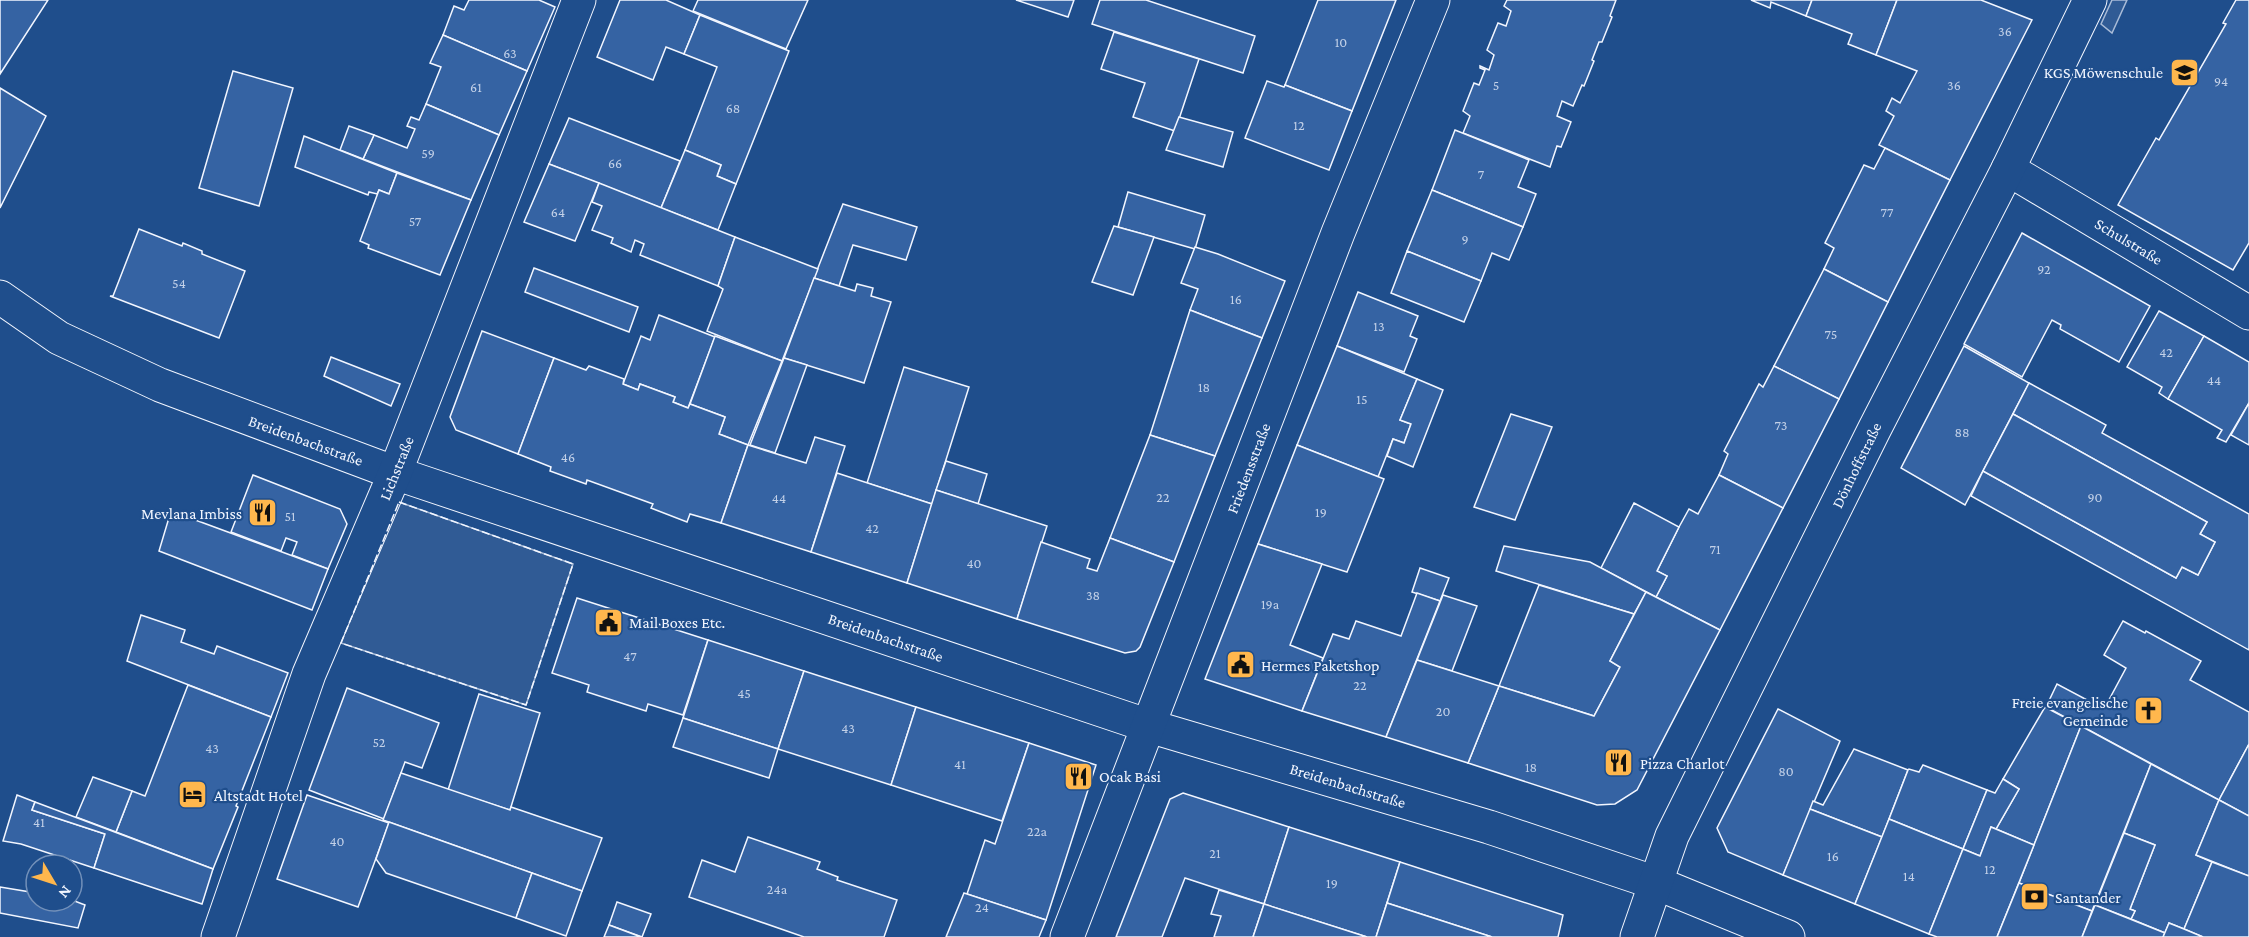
<svg xmlns="http://www.w3.org/2000/svg" width="2249" height="937" font-family="'Crimson Pro',serif">
	<style>
		.parking { fill: #305b95; stroke: #a8bbd7; stroke-width: 1.5 }
		.building { fill: #3563a3; stroke: #f2f6ff; stroke-width: 1.5 }
		.lines { fill: none; stroke-linecap: round; stroke-linejoin: round }
		.street-casing { stroke: #f2f6ff; stroke-width: 35 }
		.street { stroke: #1f4e8c; stroke-width: 33 }
		.fence { stroke: #f2f6ff; stroke-width: 1.5; stroke-dasharray: 8 3; stroke-linecap: butt }
		.labels { text-anchor: middle; stroke-width: 4.5; stroke-linejoin: round; paint-order: stroke }
		.number-label { font-size: 14px; fill: #c3d1e8 }
		.poi-label { font-size: 16px; fill: #f2f6ff; stroke: #1f4e8c; text-anchor: start }
		.street-label { font-size: 16px; fill: #f2f6ff; stroke: #1f4e8c }
	</style>
	<rect width="100%" height="100%" fill="#1f4e8c"/>
	<g class="parking">
		<polygon points="2112,0 2127,0 2112,33 2101,24"/>
		<polygon points="399,502 573,564 526,705 341,643 361,590"/>
	</g>
	<g class="building">
		<polygon points="0,0 48,0 0,74"/>
		<polygon points="469,0 539,0 555,7 527,71 443,35 454,6 464,10"/>
		<polygon points="620,0 666,0 700,15 684,54 666,47 653,80 597,57"/>
		<polygon points="698,0 808,0 786,49 693,11"/>
		<polygon points="1016,0 1074,0 1068,17"/>
		<polygon points="1100,0 1146,0 1255,36 1243,73 1092,24"/>
		<polygon points="1318,0 1396,0 1352,111 1285,85"/>
		<polygon points="1507,0 1616,0 1610,16 1612,17 1602,42 1599,42 1592,60 1594,61 1584,86 1582,85 1573,106 1562,101 1557,116 1571,122 1561,147 1557,146 1550,167 1463,133 1470,116 1463,111 1474,83 1479,85 1485,70 1480,68 1480,66 1489,70 1494,55 1487,50 1498,23 1506,26 1511,11 1504,6"/>
		<polygon points="1751,0 1812,0 1806,16 1771,2 1770,8"/>
		<polygon points="1812,0 1897,0 1876,55 1848,44 1852,34 1806,16"/>
		<polygon points="1897,0 1981,0 2032,20 1950,180 1879,145 1894,116 1886,111 1892,98 1900,103 1917,71 1876,55"/>
		<polygon points="2236,0 2249,0 2249,243 2233,270 2118,205 2156,138 2159,140 2226,24 2223,23"/>
		<polygon points="700,15 789,51 736,184 717,176 721,165 685,150 717,67 684,54"/>
		<polygon points="1114,32 1199,59 1175,131 1133,117 1145,83 1101,69"/>
		<polygon points="443,35 527,71 499,135 426,104 441,67 430,63"/>
		<polygon points="233,71 293,88 259,206 199,188"/>
		<polygon points="1267,81 1284,87 1285,85 1352,111 1329,170 1245,138"/>
		<polygon points="0,88 46,116 0,208"/>
		<polygon points="426,104 499,135 471,200 363,159 374,135 407,148 415,129 407,126 411,117 419,120"/>
		<polygon points="1179,117 1233,132 1223,167 1166,150"/>
		<polygon points="569,118 680,161 661,208 549,164"/>
		<polygon points="349,126 374,135 363,159 340,150"/>
		<polygon points="1455,130 1529,160 1518,187 1536,194 1523,227 1432,190"/>
		<polygon points="304,136 397,173 389,194 379,190 377,194 369,192 368,195 295,167"/>
		<polygon points="1885,148 1950,180 1888,302 1824,269 1834,248 1825,243 1864,165 1874,169"/>
		<polygon points="685,150 721,165 717,176 736,184 718,230 661,208"/>
		<polygon points="549,164 599,183 575,241 524,222"/>
		<polygon points="397,173 471,200 440,275 368,248 369,245 360,241 379,190 389,194"/>
		<polygon points="599,183 735,237 718,286 640,255 644,244 635,240 631,252 611,243 613,238 592,230 602,206 592,202"/>
		<polygon points="1432,190 1523,227 1509,260 1492,253 1481,281 1407,251"/>
		<polygon points="1128,192 1205,215 1195,249 1118,227"/>
		<polygon points="843,204 917,227 906,260 853,245 839,286 814,278"/>
		<polygon points="1114,226 1154,237 1133,295 1092,282"/>
		<polygon points="139,229 182,246 183,243 202,251 202,254 245,271 219,338 110,296 113,296"/>
		<polygon points="2022,233 2150,306 2119,362 2060,329 2061,325 2052,320 2022,377 1964,344"/>
		<polygon points="735,237 818,269 782,361 707,331 723,289 718,286"/>
		<polygon points="1195,247 1218,254 1285,281 1262,338 1190,310 1198,289 1181,283"/>
		<polygon points="1407,251 1481,281 1464,322 1391,293"/>
		<polygon points="534,268 638,307 629,332 525,292"/>
		<polygon points="1824,269 1888,302 1839,399 1774,366"/>
		<polygon points="814,278 855,291 857,284 873,288 871,296 891,302 864,383 784,358"/>
		<polygon points="1358,292 1418,316 1410,336 1417,339 1404,372 1337,346"/>
		<polygon points="1190,310 1262,338 1215,456 1150,435"/>
		<polygon points="2159,311 2204,336 2168,399 2159,393 2162,387 2127,367"/>
		<polygon points="659,315 715,337 688,408 673,402 675,397 640,384 638,390 623,384 641,336 650,340"/>
		<polygon points="482,331 554,358 518,454 456,430 450,417"/>
		<polygon points="715,336 782,361 748,445 719,434 725,417 690,404"/>
		<polygon points="2204,336 2249,362 2249,403 2226,442 2217,438 2222,430 2168,399"/>
		<polygon points="1337,346 1417,379 1400,420 1411,424 1404,443 1393,439 1378,477 1297,445"/>
		<polygon points="1964,346 2029,383 1965,505 1901,468"/>
		<polygon points="331,357 400,384 391,406 324,376"/>
		<polygon points="554,358 586,370 589,366 624,379 623,384 638,390 640,384 675,397 673,402 688,408 690,404 725,417 719,434 748,445 721,523 690,514 687,522 651,508 653,504 587,480 586,484 550,471 551,467 518,454"/>
		<polygon points="784,358 807,365 775,453 750,445"/>
		<polygon points="1774,366 1839,399 1783,508 1719,475 1728,454 1724,451 1759,384 1763,387"/>
		<polygon points="904,367 969,387 932,504 867,483"/>
		<polygon points="1417,379 1443,390 1413,467 1387,456 1393,439 1404,443 1411,424 1400,420"/>
		<polygon points="2029,383 2106,425 2102,433 2249,514 2249,650 1971,496 1983,471 2176,578 2182,567 2198,575 2215,542 2200,534 2207,522 2013,414"/>
		<polygon points="2249,403 2249,445 2231,435"/>
		<polygon points="1511,414 1552,427 1515,520 1474,507"/>
		<polygon points="2013,414 2207,522 2200,534 2215,542 2198,575 2182,567 2176,578 1983,471"/>
		<polygon points="1150,435 1215,456 1174,562 1110,538"/>
		<polygon points="815,437 845,446 811,552 721,523 748,445 806,463"/>
		<polygon points="1297,445 1384,479 1347,572 1258,544"/>
		<polygon points="946,461 987,474 978,504 936,490"/>
		<polygon points="837,473 932,504 907,583 811,552"/>
		<polygon points="253,475 340,509 347,524 328,569 292,555 297,542 286,538 281,551 231,532"/>
		<polygon points="1719,475 1783,508 1720,630 1656,597 1667,576 1657,571 1679,527 1689,509 1698,514"/>
		<polygon points="936,490 1047,526 1017,619 907,583"/>
		<polygon points="1634,503 1679,527 1657,571 1667,576 1656,597 1601,568"/>
		<polygon points="171,511 328,569 312,610 159,551"/>
		<polygon points="1110,538 1174,562 1140,647 1136,651 1125,653 1017,619 1041,542 1090,559 1087,568 1097,571"/>
		<polygon points="1258,544 1322,564 1290,645 1323,658 1302,711 1205,679"/>
		<polygon points="1504,546 1590,562 1646,592 1634,614 1496,571"/>
		<polygon points="1420,568 1449,578 1440,601 1412,592"/>
		<polygon points="1539,585 1634,614 1610,661 1620,667 1594,716 1499,686"/>
		<polygon points="1646,592 1720,630 1637,790 1615,804 1597,805 1468,763 1499,686 1594,716 1620,667 1610,661"/>
		<polygon points="1417,593 1440,601 1386,737 1302,711 1333,634 1349,639 1356,621 1401,636"/>
		<polygon points="1443,595 1477,606 1452,671 1417,660"/>
		<polygon points="577,598 708,640 683,715 648,704 646,711 587,692 589,685 552,673"/>
		<polygon points="141,615 185,630 181,642 214,654 217,646 288,673 271,717 127,661"/>
		<polygon points="2123,621 2145,633 2146,631 2201,661 2190,680 2249,712 2249,744 2219,800 2046,707 2057,684 2104,709 2126,668 2104,655"/>
		<polygon points="708,640 804,671 778,749 683,718"/>
		<polygon points="1417,660 1499,686 1468,763 1386,737"/>
		<polygon points="804,671 916,707 891,785 778,749"/>
		<polygon points="188,685 271,717 236,806 238,807 213,869 116,832 132,791 145,796"/>
		<polygon points="347,688 439,723 422,768 405,762 384,819 309,790"/>
		<polygon points="479,694 540,713 510,810 448,790"/>
		<polygon points="916,707 1029,743 1002,821 891,785"/>
		<polygon points="2045,707 2081,726 2034,845 1996,829 2019,789 2003,779"/>
		<polygon points="1778,709 1840,741 1783,875 1728,852 1717,828"/>
		<polygon points="683,718 778,749 769,778 673,747"/>
		<polygon points="2081,726 2151,764 2092,911 2019,883"/>
		<polygon points="1029,743 1096,765 1046,920 967,894 985,840 995,844"/>
		<polygon points="2249,744 2249,816 2219,800"/>
		<polygon points="1854,749 1908,770 1882,837 1810,809 1813,801 1823,805"/>
		<polygon points="2151,764 2219,800 2196,855 2212,862 2184,929 2169,923 2165,933 2131,919 2135,911 2130,909 2155,845 2124,833"/>
		<polygon points="1923,765 1987,790 1963,849 1889,819 1908,770 1909,769 1919,772"/>
		<polygon points="401,773 510,810 511,807 602,838 582,891 383,820"/>
		<polygon points="93,777 132,791 116,832 76,817"/>
		<polygon points="2003,779 2019,789 1996,829 1991,827 1980,856 1963,849 1987,790 1995,793"/>
		<polygon points="1183,793 1289,827 1264,904 1185,878 1162,937 1116,937 1170,799"/>
		<polygon points="17,795 35,802 32,810 105,834 94,868 21,844 3,841"/>
		<polygon points="307,795 389,823 358,907 277,879"/>
		<polygon points="2219,800 2249,816 2249,876 2196,855"/>
		<polygon points="35,802 213,869 202,904 94,868 105,834 32,810"/>
		<polygon points="1810,809 1882,837 1855,904 1783,875"/>
		<polygon points="1889,819 1963,849 1929,934 1855,904"/>
		<polygon points="389,822 532,873 516,918 386,873 376,859"/>
		<polygon points="1289,827 1400,862 1376,937 1367,937 1264,904"/>
		<polygon points="1991,827 2034,845 1997,937 1937,937 1929,934 1963,849 1980,856"/>
		<polygon points="2124,833 2155,845 2130,909 2135,911 2131,919 2095,905"/>
		<polygon points="748,837 820,862 817,869 838,877 837,880 897,900 884,937 804,937 689,897 702,860 735,872"/>
		<polygon points="1400,862 1563,915 1558,937 1492,937 1387,903"/>
		<polygon points="2212,862 2249,876 2249,937 2203,937 2184,929"/>
		<polygon points="532,873 582,891 566,936 516,918"/>
		<polygon points="2019,883 2092,911 2082,937 1997,937"/>
		<polygon points="0,887 36,893 36,901 72,900 85,905 78,928 0,913"/>
		<polygon points="1219,890 1264,904 1253,937 1214,937 1221,916 1211,914"/>
		<polygon points="964,893 1046,920 1039,937 946,937"/>
		<polygon points="617,902 651,914 642,937 609,925"/>
		<polygon points="1387,903 1492,937 1376,937"/>
		<polygon points="1264,904 1367,937 1253,937"/>
		<polygon points="2095,905 2165,933 2163,937 2082,937"/>
		<polygon points="2169,923 2184,929 2203,937 2163,937"/>
		<polygon points="609,925 641,937 604,937"/>
	</g>
	<g class="lines">
		<defs>
			<g id="street">
				<polyline points="2008,169 2249,313"/>
				<polyline points="0,297 59,338 160,385 395,473 1149,726 1489,827 1656,883 1788,937"/>
				<polyline points="218,937 309,674 395,473 579,0"/>
				<polyline points="1067,937 1338,233 1433,0"/>
				<polyline points="1637,937 1672,836 1874,430 2008,169 2090,0"/>
			</g>
		</defs>
		<use href="#street" class="street-casing"/>
		<use href="#street" class="street"/>
		<polygon class="fence" points="399,502 573,564 526,705 341,643"/>
	</g>
	<defs>
		<symbol id="school-square" viewBox="-11 -11 22 22"><rect x="-9" y="-9" width="18" height="18" rx="4" fill="#ffb74d" stroke="#1f4e8c"/><path d="M0-5L7-2L0 1L-7-2ZM-4 1L0 2.5L4 1V4Q0 6-4 4Z" fill="#111"/></symbol>
		<symbol id="restaurant-square" viewBox="-11 -11 22 22"><rect x="-9" y="-9" width="18" height="18" rx="4" fill="#ffb74d" stroke="#1f4e8c"/><path d="M-5-6h1v4h1v-4h1v4h1v-4h1v5L-1.5 .5V6h-2V.5L-5-1ZM5-6V6H3V1.5H1.5Q1.5-4 5-6Z" fill="#111"/></symbol>
		<symbol id="civic-square" viewBox="-11 -11 22 22"><rect x="-9" y="-9" width="18" height="18" rx="4" fill="#ffb74d" stroke="#1f4e8c"/><path d="M-.6-6.5H3V-4.5H.6V-3L4-1V1h2V6H-6V1h2V-1L-.6-3ZM-1.2 2.5V6h2.4V2.5Z" fill="#111"/></symbol>
		<symbol id="church-square" viewBox="-11 -11 22 22"><rect x="-9" y="-9" width="18" height="18" rx="4" fill="#ffb74d" stroke="#1f4e8c"/><path d="M-1.2-6h2.4v3.5h3.3v2.4h-3.3V6h-2.4V-.1h-3.3v-2.4h3.3Z" fill="#111"/></symbol>
		<symbol id="hotel-square" viewBox="-11 -11 22 22"><rect x="-9" y="-9" width="18" height="18" rx="4" fill="#ffb74d" stroke="#1f4e8c"/><path d="M-6-4.5h1.5V1H6V5H4.5V3h-9V5H-6ZM-4 0a1.8 1.8 0 1 1 3.6 0ZM.5 0V-2.5h3Q6-2.5 6 0Z" fill="#111"/></symbol>
		<symbol id="bank-square" viewBox="-11 -11 22 22"><rect x="-9" y="-9" width="18" height="18" rx="4" fill="#ffb74d" stroke="#1f4e8c"/><path d="M-6-4H6V4H-6ZM0-2.3a2.3 2.3 0 1 0 0 4.6a2.3 2.3 0 1 0 0-4.6Z" fill="#111"/></symbol>
	</defs>
	<g fill-rule="evenodd">
		<use href="#school-square" x="2168" y="56" width="33" height="33"/>
		<use href="#restaurant-square" x="246" y="496" width="33" height="33"/>
		<use href="#civic-square" x="592" y="606" width="33" height="33"/>
		<use href="#civic-square" x="1224" y="648" width="33" height="33"/>
		<use href="#church-square" x="2132" y="694" width="33" height="33"/>
		<use href="#restaurant-square" x="1602" y="746" width="33" height="33"/>
		<use href="#restaurant-square" x="1062" y="760" width="33" height="33"/>
		<use href="#hotel-square" x="176" y="778" width="33" height="33"/>
		<use href="#bank-square" x="2018" y="880" width="33" height="33"/>
	</g>
	<g class="labels">
		<g class="number-label">
			<text x="2005" y="36">36</text>
			<text x="1341" y="47">10</text>
			<text x="510" y="58">63</text>
			<text x="2221" y="86">94</text>
			<text x="1496" y="90">5</text>
			<text x="1954" y="90">36</text>
			<text x="476" y="92">61</text>
			<text x="733" y="113">68</text>
			<text x="1299" y="130">12</text>
			<text x="428" y="158">59</text>
			<text x="615" y="168">66</text>
			<text x="1481" y="179">7</text>
			<text x="558" y="217">64</text>
			<text x="1887" y="217">77</text>
			<text x="415" y="226">57</text>
			<text x="1465" y="244">9</text>
			<text x="2044" y="274">92</text>
			<text x="179" y="288">54</text>
			<text x="1236" y="304">16</text>
			<text x="1379" y="331">13</text>
			<text x="1831" y="339">75</text>
			<text x="2166" y="357">42</text>
			<text x="2214" y="385">44</text>
			<text x="1204" y="392">18</text>
			<text x="1362" y="404">15</text>
			<text x="1781" y="430">73</text>
			<text x="1962" y="437">88</text>
			<text x="568" y="462">46</text>
			<text x="1163" y="502">22</text>
			<text x="2095" y="502">90</text>
			<text x="779" y="503">44</text>
			<text x="1321" y="517">19</text>
			<text x="290" y="521">51</text>
			<text x="872" y="533">42</text>
			<text x="1715" y="554">71</text>
			<text x="974" y="568">40</text>
			<text x="1093" y="600">38</text>
			<text x="1270" y="609">19a</text>
			<text x="630" y="661">47</text>
			<text x="1360" y="690">22</text>
			<text x="744" y="698">45</text>
			<text x="1443" y="716">20</text>
			<text x="848" y="733">43</text>
			<text x="379" y="747">52</text>
			<text x="212" y="753">43</text>
			<text x="960" y="769">41</text>
			<text x="1531" y="772">18</text>
			<text x="1786" y="776">80</text>
			<text x="39" y="827">41</text>
			<text x="1037" y="836">22a</text>
			<text x="337" y="846">40</text>
			<text x="1215" y="858">21</text>
			<text x="1833" y="861">16</text>
			<text x="1990" y="874">12</text>
			<text x="1909" y="881">14</text>
			<text x="1332" y="888">19</text>
			<text x="777" y="894">24a</text>
			<text x="982" y="912">24</text>
		</g>
		<g class="poi-label">
			<text x="2163" y="78" text-anchor="end">KGS Möwenschule</text>
			<text x="242" y="519" text-anchor="end">Mevlana Imbiss</text>
			<text x="629" y="628">Mail Boxes Etc.</text>
			<text x="1261" y="671">Hermes Paketshop</text>
			<text x="2128" y="708" text-anchor="end">Freie evangelische<tspan x="2128" dy="18">Gemeinde</tspan></text>
			<text x="1640" y="769">Pizza Charlot</text>
			<text x="1099" y="782">Ocak Basi</text>
			<text x="214" y="801">Altstadt Hotel</text>
			<text x="2055" y="903">Santander</text>
		</g>
		<g class="street-label">
			<text transform="translate(2129 241) rotate(31)" y="6">Schulstraße</text>
			<text transform="translate(306 440) rotate(20)" y="6">Breidenbachstraße</text>
			<text transform="translate(1856 465) rotate(-64)" y="6">Dönhoffstraße</text>
			<text transform="translate(396 468) rotate(-68)" y="6">Lichstraße</text>
			<text transform="translate(1248 468) rotate(-69)" y="6">Friedensstraße</text>
			<text transform="translate(886 637) rotate(19)" y="6">Breidenbachstraße</text>
			<text transform="translate(1348 785) rotate(17)" y="6">Breidenbachstraße</text>
		</g>
	</g>
	<g transform="translate(54 883) rotate(129)"><circle r="28" fill="#1f4e8c" stroke="#7391ba" stroke-width="1.5"/>
	<path d="M0-4.5L10 22L0 15L-10 22Z" fill="#ffb74d"/>
	<text y="-9" font-size="16" font-weight="bold" text-anchor="middle" fill="#f2f6ff">N</text>
	</g>
</svg>
